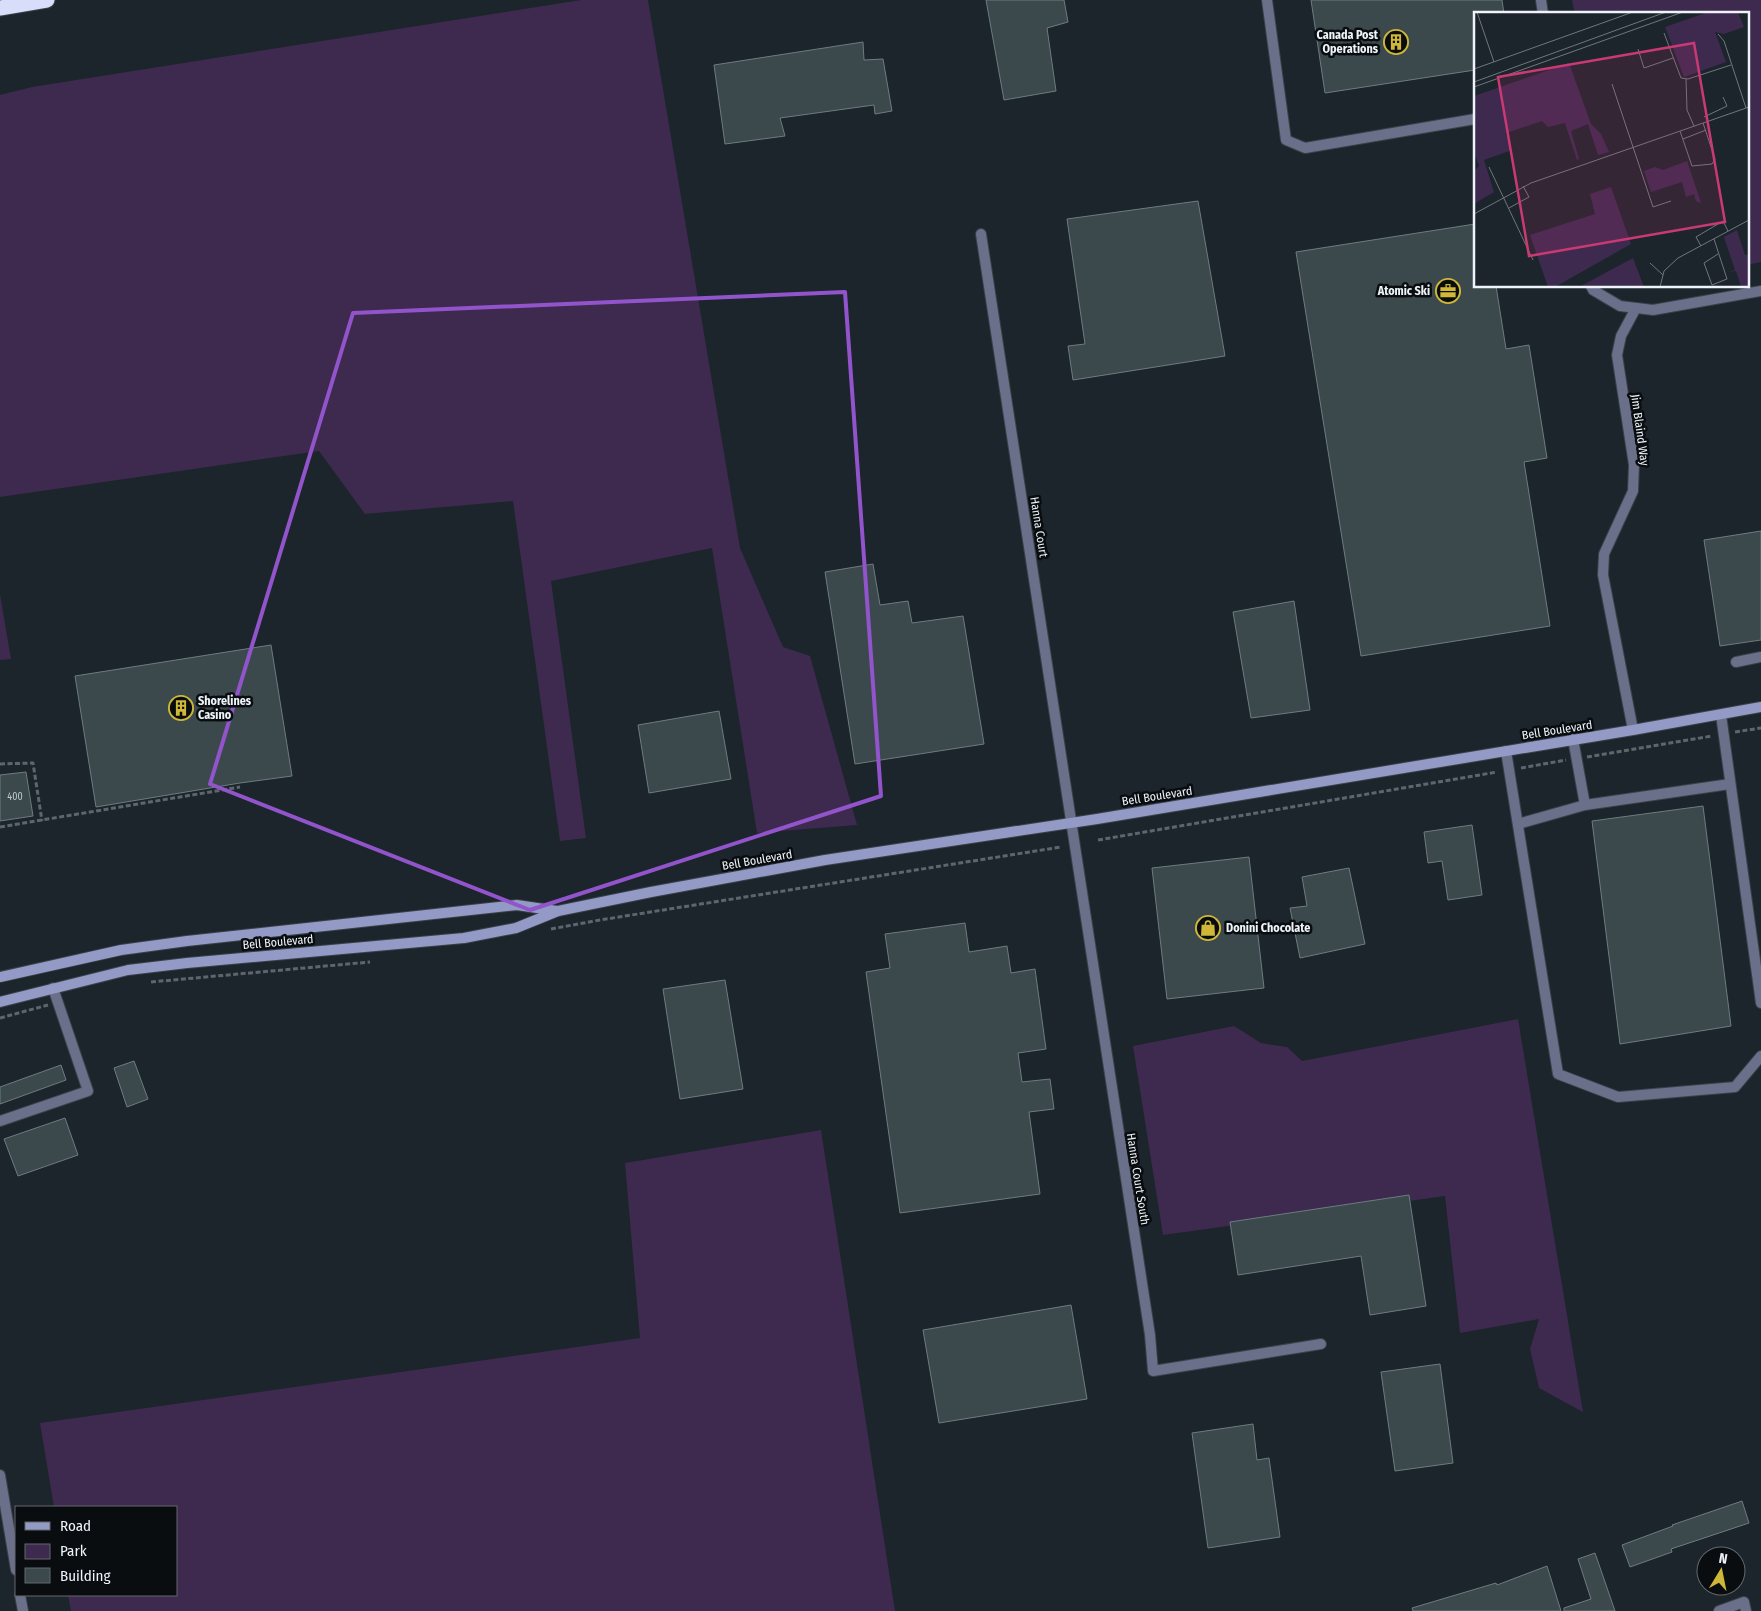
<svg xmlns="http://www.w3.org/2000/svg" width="1761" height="1611" font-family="'Fira Sans Condensed',sans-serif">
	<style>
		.green { fill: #3d2a4e }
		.building { fill: #3b494d; stroke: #6d7c81 }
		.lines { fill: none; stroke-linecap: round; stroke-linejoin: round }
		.lane-casing { stroke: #394149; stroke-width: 12 }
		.street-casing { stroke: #394149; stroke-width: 12 }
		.secondary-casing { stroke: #394149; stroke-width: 12 }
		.highway-casing { stroke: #394149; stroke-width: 17 }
		.path { stroke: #5e666d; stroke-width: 3; stroke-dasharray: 5 2.5; stroke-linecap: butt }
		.lane { stroke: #6a6f8a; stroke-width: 10 }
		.street { stroke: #6a6f8a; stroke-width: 10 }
		.secondary { stroke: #929ac5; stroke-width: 10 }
		.highway { stroke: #d8ddf9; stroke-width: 15 }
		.marked { fill: none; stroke: #9254cb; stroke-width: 4; stroke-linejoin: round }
		.labels { text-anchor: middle; stroke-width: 5; stroke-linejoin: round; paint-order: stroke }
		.number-label { font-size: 10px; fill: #c1c9ce }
		.poi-label { font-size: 12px; font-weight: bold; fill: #eef4f9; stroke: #090d10; text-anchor: end }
		.street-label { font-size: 12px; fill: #eef4f9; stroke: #090d10 }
		.inset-road { fill: none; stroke: #70777e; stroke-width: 1 }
		.view { fill: #c93973; fill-opacity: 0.15; stroke: #c93973; stroke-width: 2.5 }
		.inset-edge { fill: none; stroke: #eef4f9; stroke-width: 2.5 }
	</style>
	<rect width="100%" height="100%" fill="#1c242c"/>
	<g class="green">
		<polygon points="581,0 648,0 740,548 783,647 810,656 857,825 757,833 712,548 551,581 586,838 560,841 513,501 365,514 319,451 0,497 0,95 32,87"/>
		<polygon points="1572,0 1761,0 1761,262 1747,265 1747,14 1575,14"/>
		<polygon points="0,594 11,659 0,660"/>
		<polygon points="1518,1019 1583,1412 1539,1388 1530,1349 1539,1319 1460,1333 1445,1196 1163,1235 1133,1046 1234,1026 1261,1043 1287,1047 1302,1061"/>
		<polygon points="821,1130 895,1611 71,1611 68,1595 176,1595 176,1507 54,1507 40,1423 640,1338 625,1163"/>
	</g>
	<g class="building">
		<polygon points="986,0 1064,0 1068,22 1047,28 1056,91 1004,100"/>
		<polygon points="1311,0 1502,0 1504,14 1475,14 1475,70 1325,93"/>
		<polygon points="863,42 864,60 883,59 892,111 875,114 874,105 780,118 785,136 725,144 714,65"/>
		<polygon points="1198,201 1225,356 1073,380 1068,346 1085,344 1067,219"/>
		<polygon points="1475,224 1475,286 1496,286 1506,349 1529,345 1547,458 1524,462 1550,626 1361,656 1296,252"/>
		<polygon points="1761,531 1761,640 1720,646 1704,540"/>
		<polygon points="873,564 880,605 908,601 912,623 963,616 984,744 855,764 825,572"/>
		<polygon points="1294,601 1310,710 1251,718 1233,612"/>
		<polygon points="271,645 292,776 240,783 96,807 75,676"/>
		<polygon points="719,711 731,779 649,793 638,725"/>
		<polygon points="26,772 33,816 0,821 0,775"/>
		<polygon points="1703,806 1731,1026 1620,1044 1592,821"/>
		<polygon points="1472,825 1482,895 1448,900 1442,861 1428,863 1424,832"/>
		<polygon points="1249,857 1264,988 1167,999 1152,868"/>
		<polygon points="1349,868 1365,944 1300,958 1290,908 1307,906 1302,877"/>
		<polygon points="965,923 969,952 1007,946 1011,973 1035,969 1046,1049 1018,1053 1022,1082 1050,1079 1054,1109 1029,1112 1040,1194 900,1213 866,972 890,968 885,934"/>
		<polygon points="725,980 743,1089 680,1099 663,989"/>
		<polygon points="134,1061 148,1099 127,1107 114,1068"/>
		<polygon points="61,1065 66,1080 0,1104 0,1087"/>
		<polygon points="65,1118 78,1155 18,1176 4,1139"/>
		<polygon points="1409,1195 1426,1306 1370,1315 1361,1256 1238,1275 1230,1222"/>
		<polygon points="1071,1305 1087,1399 939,1423 923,1330"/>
		<polygon points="1440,1364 1453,1463 1395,1471 1381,1372"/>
		<polygon points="1253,1424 1257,1460 1269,1458 1280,1537 1208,1548 1192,1433"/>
		<polygon points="1742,1501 1749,1523 1671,1549 1672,1552 1630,1567 1622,1545 1673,1526 1672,1525"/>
		<polygon points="1595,1553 1615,1611 1564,1611 1564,1608 1591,1599 1578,1559"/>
		<polygon points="1547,1566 1561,1611 1413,1611 1412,1608 1496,1583 1497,1585"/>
	</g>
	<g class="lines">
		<defs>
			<g id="lane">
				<polyline points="1267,0 1286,140 1305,148 1475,119"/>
				<polyline points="1541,0 1543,14"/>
				<polyline points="1736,662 1761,657"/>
				<polyline points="1721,715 1761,1003"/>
				<polyline points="1633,730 1603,575 1604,554 1633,491 1634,465 1617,355 1621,336 1636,308"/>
				<polyline points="1573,739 1585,805"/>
				<polyline points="1506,751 1558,1074 1618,1097 1735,1087 1761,1056"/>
				<polyline points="1518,824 1585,805 1730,784"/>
				<polyline points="0,1121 88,1091 53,988"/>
				<polyline points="1719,1611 1744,1602 1746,1611"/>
			</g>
			<g id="street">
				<polyline points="981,234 1150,1335 1153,1371 1321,1344"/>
				<polyline points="1591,286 1593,290 1620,306 1653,310 1761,291"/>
				<polyline points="0,1475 16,1570"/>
				<polyline points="20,1595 23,1611"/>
			</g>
			<g id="secondary">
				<polyline points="0,977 121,950 187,941 517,905 557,911"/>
				<polyline points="0,1002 128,970 187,963 464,938 516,928 558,911 651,892 825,860 1097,819 1633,730 1761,707"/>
			</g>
			<polyline id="highway" points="0,8 47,0"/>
		</defs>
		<use href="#lane" class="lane-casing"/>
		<use href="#street" class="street-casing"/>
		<use href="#secondary" class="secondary-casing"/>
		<use href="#highway" class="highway-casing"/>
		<g class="path">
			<polyline points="1735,732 1761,728"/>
			<polyline points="1587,757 1712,736"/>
			<polyline points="0,764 33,763 42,821"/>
			<polyline points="1521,768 1566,760"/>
			<polyline points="0,827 240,787"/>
			<polyline points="1098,840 1497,772"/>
			<polyline points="551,929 600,920 1061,847"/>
			<polyline points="151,982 370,962"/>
			<polyline points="0,1018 48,1005"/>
		</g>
		<use href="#lane" class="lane"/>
		<use href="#street" class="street"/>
		<use href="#secondary" class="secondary"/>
		<use href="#highway" class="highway"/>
	</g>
	<path class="marked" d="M845,292L881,796L530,910L210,784L353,313Z"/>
	<defs>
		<symbol id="building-ring" viewBox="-11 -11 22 22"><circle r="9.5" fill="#090d10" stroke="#cfb837" stroke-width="1.5"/><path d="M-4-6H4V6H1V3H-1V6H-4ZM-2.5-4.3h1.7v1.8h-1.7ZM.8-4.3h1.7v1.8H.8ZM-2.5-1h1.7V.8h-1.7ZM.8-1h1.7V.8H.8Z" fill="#cfb837"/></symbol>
		<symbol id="office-ring" viewBox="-11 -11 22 22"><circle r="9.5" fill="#090d10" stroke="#cfb837" stroke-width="1.5"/><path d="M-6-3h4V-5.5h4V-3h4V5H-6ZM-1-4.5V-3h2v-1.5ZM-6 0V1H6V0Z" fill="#cfb837"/></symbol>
		<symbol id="shop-ring" viewBox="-11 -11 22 22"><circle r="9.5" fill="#090d10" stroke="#cfb837" stroke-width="1.5"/><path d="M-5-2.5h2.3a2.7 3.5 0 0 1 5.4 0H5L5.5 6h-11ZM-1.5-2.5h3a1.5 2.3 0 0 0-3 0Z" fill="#cfb837"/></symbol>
	</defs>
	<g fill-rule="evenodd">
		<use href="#building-ring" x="1382" y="28" width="28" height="28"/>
		<use href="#office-ring" x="1434" y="277" width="28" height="28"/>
		<use href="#building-ring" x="167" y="694" width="28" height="28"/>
		<use href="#shop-ring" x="1194" y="914" width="28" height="28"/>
	</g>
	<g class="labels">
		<g class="number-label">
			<text x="15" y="800">400</text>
		</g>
		<g class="poi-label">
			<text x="1378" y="39">Canada Post<tspan x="1378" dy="14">Operations</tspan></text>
			<text x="1430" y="295">Atomic Ski</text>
			<text x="198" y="705" text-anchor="start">Shorelines<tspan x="198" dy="14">Casino</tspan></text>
			<text x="1226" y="932" text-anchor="start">Donini Chocolate</text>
		</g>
		<g class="street-label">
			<text transform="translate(1640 430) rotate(82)" y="4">Jim Blaind Way</text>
			<text transform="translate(1039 527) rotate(81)" y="4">Hanna Court</text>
			<text transform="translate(1557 730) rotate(-9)" y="4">Bell Boulevard</text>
			<text transform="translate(1157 796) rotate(-9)" y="4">Bell Boulevard</text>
			<text transform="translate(757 860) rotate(-10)" y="4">Bell Boulevard</text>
			<text transform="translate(278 942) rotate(-5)" y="4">Bell Boulevard</text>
			<text transform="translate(1138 1179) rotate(81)" y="4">Hanna Court South</text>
		</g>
	</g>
	<g transform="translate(1474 12)">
		<rect width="275" height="275" fill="#1c242c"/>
		<path d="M234,0H264L270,15L250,22L241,20L252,50L210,65L191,15ZM95,51L117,112L127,122L135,140L124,143L114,112L97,119L105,147L103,148L91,111L74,115L68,109L32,121L38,138L10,148L20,180L0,192V159L5,154L0,140V84ZM213,149L227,191L222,189L220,182L212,185L208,170L177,180L170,159L181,155L189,158ZM137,175L157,232L81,275H74L56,223L121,202L116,182ZM263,218L271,243L275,242V275H267L262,259L254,260L261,258L250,225ZM159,246L170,275H105Z" fill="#3d2a4e"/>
		<path class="inset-road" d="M3,0L20,50M190,21L207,66L214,67L257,53M244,22L250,29L272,96M164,37L170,56L199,46M0,57L159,0M212,67L213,98L220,114M0,70L192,0M138,72L179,195L197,189M0,75L209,0M230,105L253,94L249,85M206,119L218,154L238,152L241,147L229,111M209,127L232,118M15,155L59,248M35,196L55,185L49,174M0,202L57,171L275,95M240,227L253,267L238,273L230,251L244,242M227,234L222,225L249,209L254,219M176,251L189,263M186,275L190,259L204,246L275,208"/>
		<path class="view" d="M220,31L251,210L55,244L24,65Z"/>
		<rect width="275" height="275" class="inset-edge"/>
	</g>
	<rect x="15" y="1506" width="162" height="90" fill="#090d10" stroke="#65696d"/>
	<rect x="25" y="1522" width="25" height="8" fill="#929ac5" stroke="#65696d"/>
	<text x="60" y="1531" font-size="15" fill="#eef4f9">Road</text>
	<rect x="25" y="1544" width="25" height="15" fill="#3d2a4e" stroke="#65696d"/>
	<text x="60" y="1556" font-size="15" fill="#eef4f9">Park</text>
	<rect x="25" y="1568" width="25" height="15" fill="#3b494d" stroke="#65696d"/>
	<text x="60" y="1581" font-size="15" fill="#eef4f9">Building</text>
	<g transform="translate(1721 1571) rotate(10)"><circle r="24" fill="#090d10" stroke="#65696d"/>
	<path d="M0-4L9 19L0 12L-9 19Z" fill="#cfb837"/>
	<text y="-8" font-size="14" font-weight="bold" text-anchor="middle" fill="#eef4f9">N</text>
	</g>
</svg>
